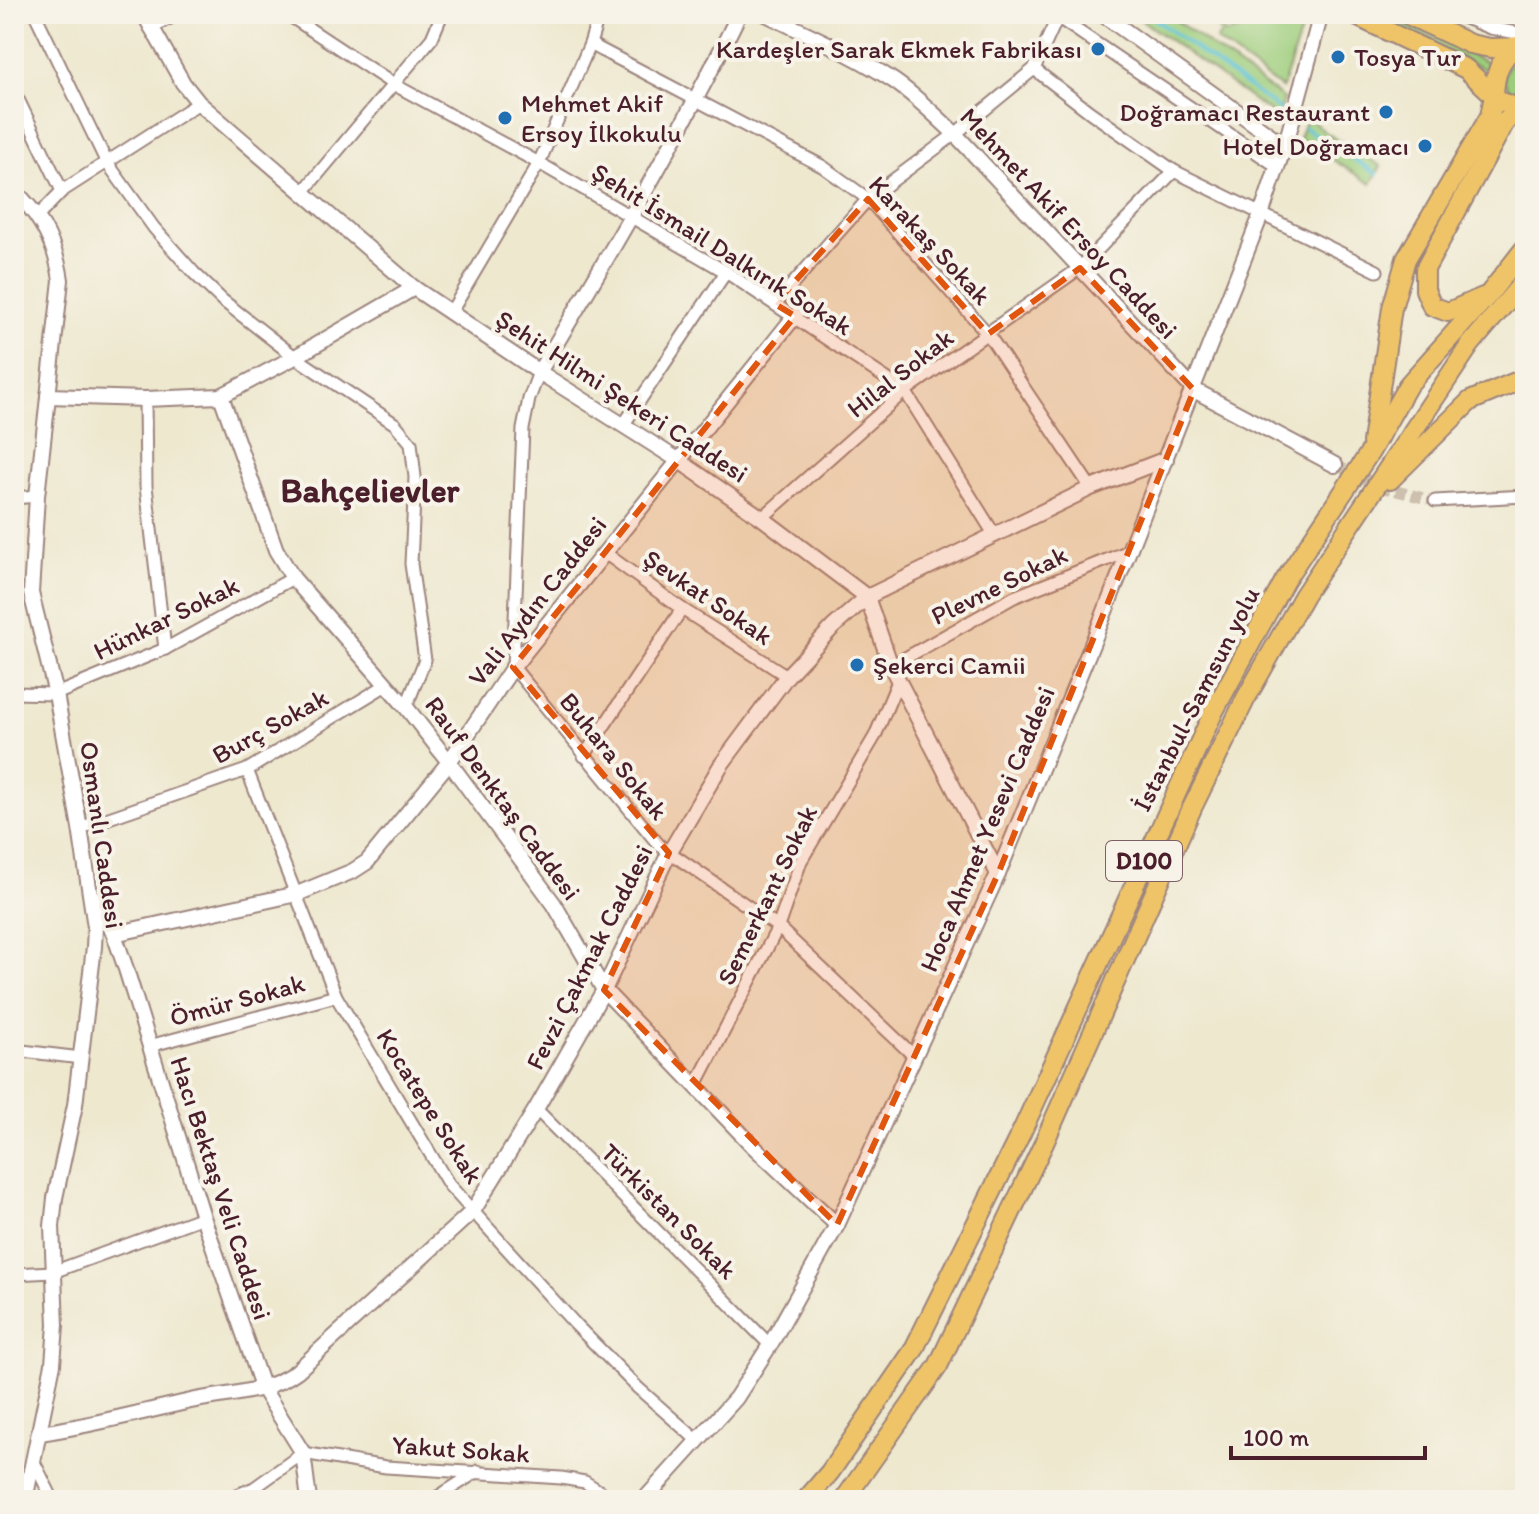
<svg xmlns="http://www.w3.org/2000/svg" width="1539" height="1514" font-family="Itim,sans-serif">
	<style>
		.green { fill: #9dcd7b; stroke: #747653; stroke-width: 2 }
		.lines { fill: none; stroke-linecap: round; stroke-linejoin: round }
		.stream { stroke: #59c2d5; stroke-width: 4 }
		.minor-tunnel { stroke: #cdc0ae; stroke-width: 11; stroke-dasharray: 11 5.5; stroke-linecap: butt }
		.minor-casing { stroke: #9c847d; stroke-width: 15 }
		.tertiary-casing { stroke: #9c847d; stroke-width: 18 }
		.primary-casing { stroke: #9c847d; stroke-width: 22 }
		.trunk-casing { stroke: #9c847d; stroke-width: 22 }
		.minor { stroke: #fff; stroke-width: 11 }
		.tertiary { stroke: #fff; stroke-width: 14 }
		.primary { stroke: #efc469; stroke-width: 18 }
		.trunk { stroke: #efc469; stroke-width: 18 }
		.marked { fill: #e0560e; fill-opacity: 0.2; stroke: #e0560e; stroke-width: 6; stroke-dasharray: 16 10; stroke-linejoin: round }
		.poi-dot { fill: #1f6fb2; stroke: #f7f3e8; stroke-width: 3 }
		.labels { text-anchor: middle; stroke-width: 8; stroke-linejoin: round; paint-order: stroke }
		.shield { fill: #f7f3e8; stroke: #7e5f64; stroke-width: 2 }
		.shield-label { font-size: 24px; font-weight: bold; fill: #4a1f2b }
		.poi-label { font-size: 26px; fill: #4a1f2b; stroke: #f7f3e8; text-anchor: end }
		.street-label { font-size: 26px; fill: #4a1f2b; stroke: #f7f3e8 }
		.district-label { font-size: 34px; font-weight: bold; fill: #4a1f2b; stroke: #f7f3e8 }
	</style>
	<rect width="100%" height="100%" fill="#f7f3e8"/>
	<filter id="ink" filterUnits="userSpaceOnUse"><feTurbulence type="fractalNoise" baseFrequency=".0125" numOctaves="2"/><feDisplacementMap in="SourceGraphic" scale="16" xChannelSelector="R" yChannelSelector="G"/><feConvolveMatrix kernelMatrix="1 2 1 2 8 2 1 2 1" color-interpolation-filters="sRGB"/></filter>
	<filter id="wash" filterUnits="userSpaceOnUse"><feTurbulence type="fractalNoise" baseFrequency=".006" numOctaves="4" result="noise"/><feDisplacementMap in="SourceGraphic" scale="32" xChannelSelector="R" yChannelSelector="G"/><feGaussianBlur stdDeviation="1.8" result="paint"/><feColorMatrix in="noise" values="0 0 0 0 0 0 0 0 0 0 0 0 0 0 0 0 0 1.4 0 .05"/><feComposite in="paint" operator="in"/></filter>
	<g filter="url(#wash)">
		<rect width="100%" height="100%" fill="#eee8cf"/>
		<g class="green">
			<polygon points="1133,14 1167,14 1284,99 1278,118"/>
			<path d="M1209,14H1218L1225,34C1237,30 1251,28 1263,22C1282,13 1284,11 1304,22L1282,89L1216,40L1221,34Z"/>
			<polygon points="1366,14 1385,14 1493,65 1490,72"/>
			<path d="M1518,58H1525L1524,96C1501,93 1497,68 1518,58Z"/>
			<polygon points="1307,116 1324,131 1381,166 1371,184 1299,138"/>
		</g>
		<g class="lines">
			<g class="stream">
				<polyline points="1148,14 1279,109"/>
				<polyline points="1305,128 1377,174"/>
			</g>
		</g>
	</g>
	<g filter="url(#ink)">
		<g class="lines">
			<polyline class="minor-tunnel" points="1335,465 1385,488 1435,501"/>
			<defs>
				<g id="minor">
					<polyline points="35,14 106,161 154,228 194,273 222,300 295,357 395,424 411,443 415,477 411,564 425,660 406,707"/>
					<polyline points="287,14 393,84 539,163 726,272 905,391 994,534"/>
					<polyline points="1053,14 1278,167"/>
					<polyline points="1455,14 1490,28 1517,33"/>
					<polyline points="150,28 178,14"/>
					<polyline points="590,44 822,166 868,199 988,334 1091,488"/>
					<polyline points="1034,69 1090,112 1174,171 1377,271"/>
					<polyline points="14,91 62,191"/>
					<polyline points="303,192 432,38 442,14"/>
					<polyline points="38,216 62,191 199,103"/>
					<polyline points="775,304 868,199 955,134 1034,69 1059,14"/>
					<polyline points="451,312 539,163 590,44 599,14"/>
					<polyline points="539,372 529,399 523,429 513,667 659,845 778,927 914,1056"/>
					<polyline points="145,399 146,486 165,649"/>
					<polyline points="624,424 726,272"/>
					<polyline points="14,498 37,496"/>
					<polyline points="1435,501 1525,496"/>
					<polyline points="762,518 905,391 1080,268 1174,171"/>
					<polyline points="605,553 682,609 787,676"/>
					<polyline points="891,666 1014,597 1129,551"/>
					<polyline points="14,693 56,694 165,649 293,578"/>
					<polyline points="584,756 682,609"/>
					<polyline points="247,770 336,996 449,1185 576,1325 638,1388 698,1441"/>
					<polyline points="80,828 247,770 386,685"/>
					<polyline points="149,1046 336,996"/>
					<polyline points="14,1050 81,1058"/>
					<polyline points="696,1085 778,927 801,861 875,736 898,681"/>
					<polyline points="536,1109 770,1345"/>
					<polyline points="14,1274 53,1272 203,1217"/>
					<polyline points="34,1462 53,1500"/>
					<polyline points="225,1500 254,1488 303,1453 386,1467 561,1478 585,1482 613,1500"/>
					<polyline points="433,1500 478,1471"/>
				</g>
				<g id="tertiary">
					<polyline points="144,14 183,83 199,103 414,288 539,372 678,460 762,518 867,597 891,666 998,874"/>
					<path d="M766,14C808,35 854,54 894,81C916,96 935,115 955,134L1194,390L1335,465"/>
					<polyline points="1102,14 1285,146"/>
					<path d="M14,191C41,215 56,245 61,280L37,496L31,593L56,694L80,828L95,927L94,947L75,1105L55,1198L52,1226L56,1325L53,1364L25,1500"/>
					<path d="M539,372C610,254 679,137 739,14"/>
					<polyline points="48,396 145,399 221,396 295,357 414,288"/>
					<polyline points="221,396 276,550 293,578 406,707 449,762 554,904 604,990 753,1146 837,1225"/>
					<polyline points="95,898 114,934 126,969 203,1217 263,1389 303,1453 309,1500"/>
					<polyline points="114,934 297,894 353,871 367,862 449,762 513,667 795,316"/>
					<path d="M40,1433C91,1426 140,1412 191,1401C228,1393 266,1394 297,1371L473,1211L536,1109L604,990L669,853L721,765L787,676L833,627L867,597L1091,488L1166,459"/>
					<polyline points="644,1500 736,1398 770,1345 837,1225 998,874 1093,642 1261,215 1289,132 1321,14"/>
				</g>
				<g id="primary">
					<polyline points="1352,14 1466,69 1500,101 1515,107 1525,108"/>
					<polyline points="1406,14 1470,44 1490,48 1525,47"/>
					<path d="M1494,95C1495,74 1499,60 1516,46"/>
				</g>
				<g id="trunk">
					<polyline points="1483,297 1448,312 1432,306 1425,290 1425,269 1505,122 1516,112 1525,109"/>
					<polyline points="1372,442 1392,308 1406,259 1490,116 1494,95"/>
					<polyline points="1390,480 1470,401 1525,378"/>
					<polyline points="806,1500 830,1472 913,1351 1022,1131 1214,711 1285,580 1370,452 1408,385 1489,294 1525,248"/>
					<polyline points="844,1500 938,1366 1044,1143 1192,808 1246,698 1304,595 1470,345 1525,280"/>
				</g>
			</defs>
			<use href="#minor" class="minor-casing"/>
			<use href="#tertiary" class="tertiary-casing"/>
			<use href="#primary" class="primary-casing"/>
			<use href="#trunk" class="trunk-casing"/>
			<use href="#minor" class="minor"/>
			<use href="#tertiary" class="tertiary"/>
			<use href="#primary" class="primary"/>
			<use href="#trunk" class="trunk"/>
		</g>
	</g>
	<path class="marked" d="M868,199L988,334L1080,268L1194,390L998,874L837,1225L604,990L669,853L513,667L795,316L775,304Z"/>
	<g class="poi-dot">
		<circle cx="1098" cy="49" r="8"/>
		<circle cx="1338" cy="57" r="8"/>
		<circle cx="1386" cy="112" r="8"/>
		<circle cx="505" cy="118" r="8"/>
		<circle cx="1425" cy="146" r="8"/>
		<circle cx="857" cy="665" r="8"/>
	</g>
	<g class="labels">
		<rect class="shield" x="1106" y="841" width="76" height="40" rx="6"/>
		<g class="shield-label">
			<text x="1144" y="869">D100</text>
		</g>
		<g class="poi-label">
			<text x="1082" y="58">Kardeşler Sarak Ekmek Fabrikası</text>
			<text x="1354" y="66" text-anchor="start">Tosya Tur</text>
			<text x="521" y="112" text-anchor="start">Mehmet Akif<tspan x="521" dy="30">Ersoy İlkokulu</tspan></text>
			<text x="1370" y="121">Doğramacı Restaurant</text>
			<text x="1409" y="155">Hotel Doğramacı</text>
			<text x="873" y="674" text-anchor="start">Şekerci Camii</text>
		</g>
		<g class="street-label">
			<text transform="translate(1069 223) rotate(47)" y="9">Mehmet Akif Ersoy Caddesi</text>
			<text transform="translate(930 240) rotate(47)" y="9">Karakaş Sokak</text>
			<text transform="translate(722 249) rotate(32)" y="9">Şehit İsmail Dalkırık Sokak</text>
			<text transform="translate(900 373) rotate(-38)" y="9">Hilal Sokak</text>
			<text transform="translate(622 396) rotate(33)" y="9">Şehit Hilmi Şekeri Caddesi</text>
			<text transform="translate(999 585) rotate(-26)" y="9">Plevne Sokak</text>
			<text transform="translate(708 597) rotate(34)" y="9">Şevkat Sokak</text>
			<text transform="translate(537 601) rotate(-52)" y="9">Vali Aydın Caddesi</text>
			<text transform="translate(166 618) rotate(-26)" y="9">Hünkar Sokak</text>
			<text transform="translate(1196 699) rotate(-63)" y="9">İstanbul-Samsun yolu</text>
			<text transform="translate(270 726) rotate(-29)" y="9">Burç Sokak</text>
			<text transform="translate(614 756) rotate(51)" y="9">Buhara Sokak</text>
			<text transform="translate(503 798) rotate(54)" y="9">Rauf Denktaş Caddesi</text>
			<text transform="translate(987 829) rotate(-67)" y="9">Hoca Ahmet Yesevi Caddesi</text>
			<text transform="translate(102 835) rotate(82)" y="9">Osmanlı Caddesi</text>
			<text transform="translate(767 895) rotate(-64)" y="9">Semerkant Sokak</text>
			<text transform="translate(589 957) rotate(-63)" y="9">Fevzi Çakmak Caddesi</text>
			<text transform="translate(237 1000) rotate(-15)" y="9">Ömür Sokak</text>
			<text transform="translate(430 1106) rotate(58)" y="9">Kocatepe Sokak</text>
			<text transform="translate(221 1188) rotate(72)" y="9">Hacı Bektaş Veli Caddesi</text>
			<text transform="translate(669 1211) rotate(45)" y="9">Türkistan Sokak</text>
			<text transform="translate(461 1449) rotate(4)" y="9">Yakut Sokak</text>
		</g>
		<g class="district-label">
			<text x="370" y="502">Bahçelievler</text>
		</g>
	</g>
	<rect width="1539" height="1514" fill="none" stroke="#f7f3e8" stroke-width="48"/>
	<path d="M1231 1446v12h194v-12" fill="none" stroke="#4a1f2b" stroke-width="4"/>
	<text x="1243" y="1446" font-size="24" fill="#4a1f2b" stroke="#f7f3e8" stroke-width="6" paint-order="stroke">100 m</text>
</svg>
